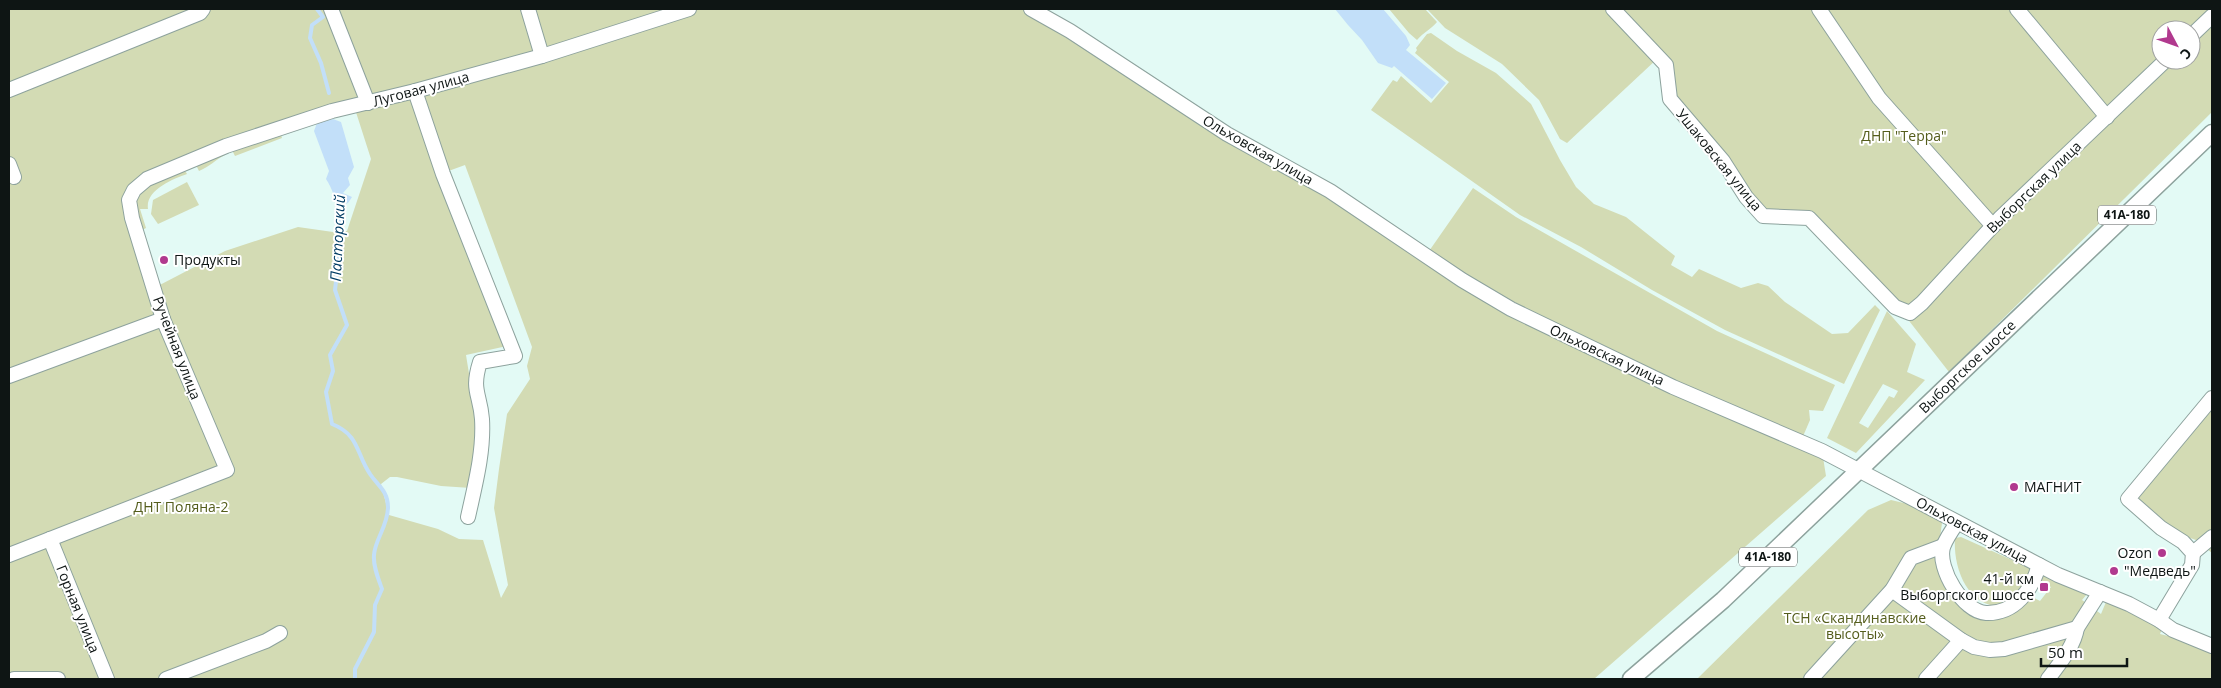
<svg xmlns="http://www.w3.org/2000/svg" width="2221" height="688" font-family="'Open Sans',sans-serif">
	<style>
		.green { fill: #d3dbb4; fill-rule: evenodd }
		.water { fill: #c2dff9 }
		.lines { fill: none; stroke-linecap: round; stroke-linejoin: round }
		.stream { stroke: #c2dff9; stroke-width: 4 }
		.minor-casing { stroke: #8da29d; stroke-width: 16 }
		.major-casing { stroke: #8da29d; stroke-width: 19 }
		.minor { stroke: #fff; stroke-width: 14 }
		.major { stroke: #fff; stroke-width: 16 }
		.poi-dot { fill: #b1398e; stroke: #fff; stroke-width: 2 }
		.labels { text-anchor: middle; stroke-width: 4; stroke-linejoin: round; paint-order: stroke }
		.shield { fill: #fff; stroke: #565b5a; stroke-width: 1 }
		.shield-label { font-size: 12px; font-weight: bold; fill: #0e1514 }
		.street-label { font-size: 14px; fill: #0e1514; stroke: #fff }
		.park-label { font-size: 14px; fill: #545d1c; stroke: #fff }
		.poi-label { font-size: 14px; fill: #0e1514; stroke: #fff; text-anchor: start }
		.water-label { font-size: 15px; font-style: italic; fill: #003c64; stroke: #fff }
	</style>
	<rect width="100%" height="100%" fill="#e3faf5"/>
	<g class="green">
		<path d="M9,9H1030L1427,254L1473,188L1516,217L1717,331L1835,385L1823,411L1809,410L1810,420L1801,441L1822,451L1826,476L1594,679H9ZM354,106L371,159L347,231L333,232L298,227L225,251L154,288L136,233L146,228L140,209H148C145,190 173,179 187,174L181,164L193,159L199,171C209,167 215,160 225,155L221,147L229,144L235,156L282,138L279,128ZM465,165L532,347L527,366L530,379L507,414L499,469L494,508L508,585L501,598L483,540L459,539L438,529L389,515L381,484L390,477H397L441,486L471,488L477,423L466,355L507,346L443,173Z"/>
		<path d="M1389,9H1425L1437,22C1431,29 1424,32 1417,40L1409,33Z"/>
		<path d="M1427,9H2212V112L1949,372L1899,308L1809,219L1763,216L1670,99L1657,59L1567,143L1560,139L1539,100L1502,64L1445,28ZM2161,30H2191V60H2161Z"/>
		<polygon points="1431,33 1457,51 1496,73 1531,104 1560,160 1576,187 1594,204 1626,217 1675,256 1671,265 1692,277 1699,269 1741,288 1758,283 1768,286 1785,302 1832,334 1848,333 1875,305 1880,310 1844,384 1725,330 1652,290 1581,247 1520,215 1371,110 1393,80 1397,82 1401,76 1431,103 1449,82 1415,53 1417,50 1416,48 1427,34"/>
		<polygon points="187,182 199,205 158,224 151,214 153,200"/>
		<path d="M1887,311L1916,344L1907,372L1925,380L1856,453L1827,438ZM1883,384L1898,391L1894,398L1889,396L1868,428L1859,423Z"/>
		<polygon points="2212,396 2212,553 2196,540 2161,528 2128,499"/>
		<path d="M1891,500C1909,504 1930,508 1942,523L1938,553L1940,570L1983,616L2027,594L2040,601L2051,587L2037,578L2041,573L2088,593L2082,600L2101,614L2106,602L2119,606L2162,629L2160,634L2168,636L2170,631L2212,646V679H1697L1868,510Z"/>
		<path d="M1961,537L2032,569L2018,600C2011,602 2002,607 1996,606C1965,603 1953,564 1955,538Z"/>
	</g>
	<g class="water">
		<polygon points="1335,9 1383,9 1406,36 1410,45 1406,50 1446,83 1432,99 1394,66 1392,68 1378,63 1362,40 1348,25"/>
		<path d="M333,119L341,122L354,167L348,178L350,185L343,193L352,197L348,203L342,205L341,212L338,211C336,200 332,188 326,179L329,171L314,131L317,123Z"/>
	</g>
	<g class="lines">
		<g class="stream">
			<polyline points="317,9 323,17 312,25 310,38 321,63 329,93"/>
			<path d="M339,207L338,265L335,290L347,325L330,355L333,371L326,392L332,424C360,435 356,454 370,474C378,486 388,491 388,507C388,526 375,539 374,555C373,566 378,578 382,589L375,605L374,632L355,669V679"/>
		</g>
		<defs>
			<g id="minor">
				<polyline points="331,9 368,103"/>
				<polyline points="528,9 542,56"/>
				<polyline points="1031,9 1070,31 1227,134 1330,191 1462,280 1511,309 1673,387 1822,451 2058,575 2129,604 2159,620 2173,630 2212,646"/>
				<polyline points="1613,9 1666,65 1670,99 1723,161 1746,197 1763,216 1809,218 1895,307 1910,313 1922,303 2001,217 2166,60"/>
				<polyline points="1819,9 1879,98 1993,226"/>
				<polyline points="2017,9 2107,117"/>
				<polyline points="2191,36 2212,16"/>
				<polyline points="9,90 200,13 203,9"/>
				<path d="M415,91L443,174L515,356L480,362C471,391 480,393 482,419C484,452 475,485 468,517"/>
				<polyline points="9,164 14,177"/>
				<polyline points="9,376 163,319"/>
				<path d="M1957,523C1952,530 1946,539 1943,547C1937,568 1963,612 1986,613C2015,614 2032,590 2039,565"/>
				<polyline points="50,539 107,679"/>
				<polyline points="2193,553 2212,537"/>
				<polyline points="9,555 227,470 163,319 132,218 129,200 134,190 147,179 226,146 332,111 415,91 542,56 689,9"/>
				<polyline points="1892,590 1961,640 1974,647 1990,650 2004,649 2077,628"/>
				<polyline points="2159,620 2192,565 2193,553 2183,542 2161,528 2128,499 2212,398"/>
				<polyline points="14,679 58,679"/>
				<polyline points="166,679 266,641 280,633"/>
				<polyline points="1811,679 1892,590 1911,558 1943,546"/>
				<polyline points="1926,679 1961,640"/>
				<path d="M2048,679C2059,664 2074,647 2077,628L2100,592"/>
			</g>
			<g id="major">
				<path id="s1" d="M1631,679L1723,600L2212,133"/>
			</g>
		</defs>
		<use href="#minor" class="minor-casing"/>
		<use href="#major" class="major-casing"/>
		<use href="#minor" class="minor"/>
		<use href="#major" class="major"/>
	</g>
	<g class="poi-dot">
		<circle cx="164" cy="260" r="5"/>
		<circle cx="2014" cy="487" r="5"/>
		<circle cx="2162" cy="553" r="5"/>
		<circle cx="2114" cy="571" r="5"/>
		<rect x="2039" y="582" width="10" height="10" rx="2.5"/>
	</g>
	<g class="labels">
		<g class="shield">
			<rect x="2098" y="205.5" width="58" height="19" rx="4"/>
			<rect x="1739" y="547.5" width="58" height="19" rx="4"/>
		</g>
		<g class="shield-label">
			<text x="2127" y="219">41А-180</text>
			<text x="1768" y="561">41А-180</text>
		</g>
		<g class="street-label">
			<text transform="translate(421 89) rotate(-15)" y="5">Луговая улица</text>
			<text transform="translate(1258 150) rotate(30)" y="5">Ольховская улица</text>
			<text transform="translate(1719 160) rotate(51)" y="5">Ушаковская улица</text>
			<text transform="translate(2034 187) rotate(-44)" y="5">Выборгская улица</text>
			<text transform="translate(177 348) rotate(69)" y="5">Ручейная улица</text>
			<text transform="translate(1607 355) rotate(25)" y="5">Ольховская улица</text>
			<text dy="5" stroke="none"><textPath href="#s1" startOffset="459">Выборгское шоссе</textPath></text>
			<text transform="translate(1972 530) rotate(28)" y="5">Ольховская улица</text>
			<text transform="translate(78 609) rotate(68)" y="5">Горная улица</text>
		</g>
		<g class="park-label">
			<text x="1904" y="141">ДНП "Терра"</text>
			<text x="181" y="512">ДНТ Поляна-2</text>
			<text x="1855" y="623">ТСН «Скандинавские<tspan x="1855" dy="16">высоты»</tspan></text>
		</g>
		<g class="poi-label">
			<text x="174" y="265">Продукты</text>
			<text x="2024" y="492">МАГНИТ</text>
			<text x="2152" y="558" text-anchor="end">Ozon</text>
			<text x="2124" y="576">"Медведь"</text>
			<text x="2034" y="584" text-anchor="end">41-й км<tspan x="2034" dy="16">Выборгского шоссе</tspan></text>
		</g>
		<g class="water-label">
			<text transform="translate(338 238) rotate(-87)" y="5">Пасторский</text>
		</g>
	</g>
	<rect width="2221" height="688" fill="none" stroke="#0e1514" stroke-width="20"/>
	<g transform="translate(2176 45) rotate(131)"><circle r="24" fill="#ffffff" stroke="#9fa1a1"/>
	<path d="M0-4L9 19L0 12L-9 19Z" fill="#b1398e"/>
	<text y="-8" font-size="14" font-weight="bold" text-anchor="middle" fill="#0e1514">С</text>
	</g>
	<path d="M2041 658v8h86v-8" fill="none" stroke="#0e1514" stroke-width="2.5"/>
	<text x="2048" y="658" font-size="15" fill="#0e1514" stroke="#ffffff" stroke-width="4" paint-order="stroke">50 m</text>
</svg>
